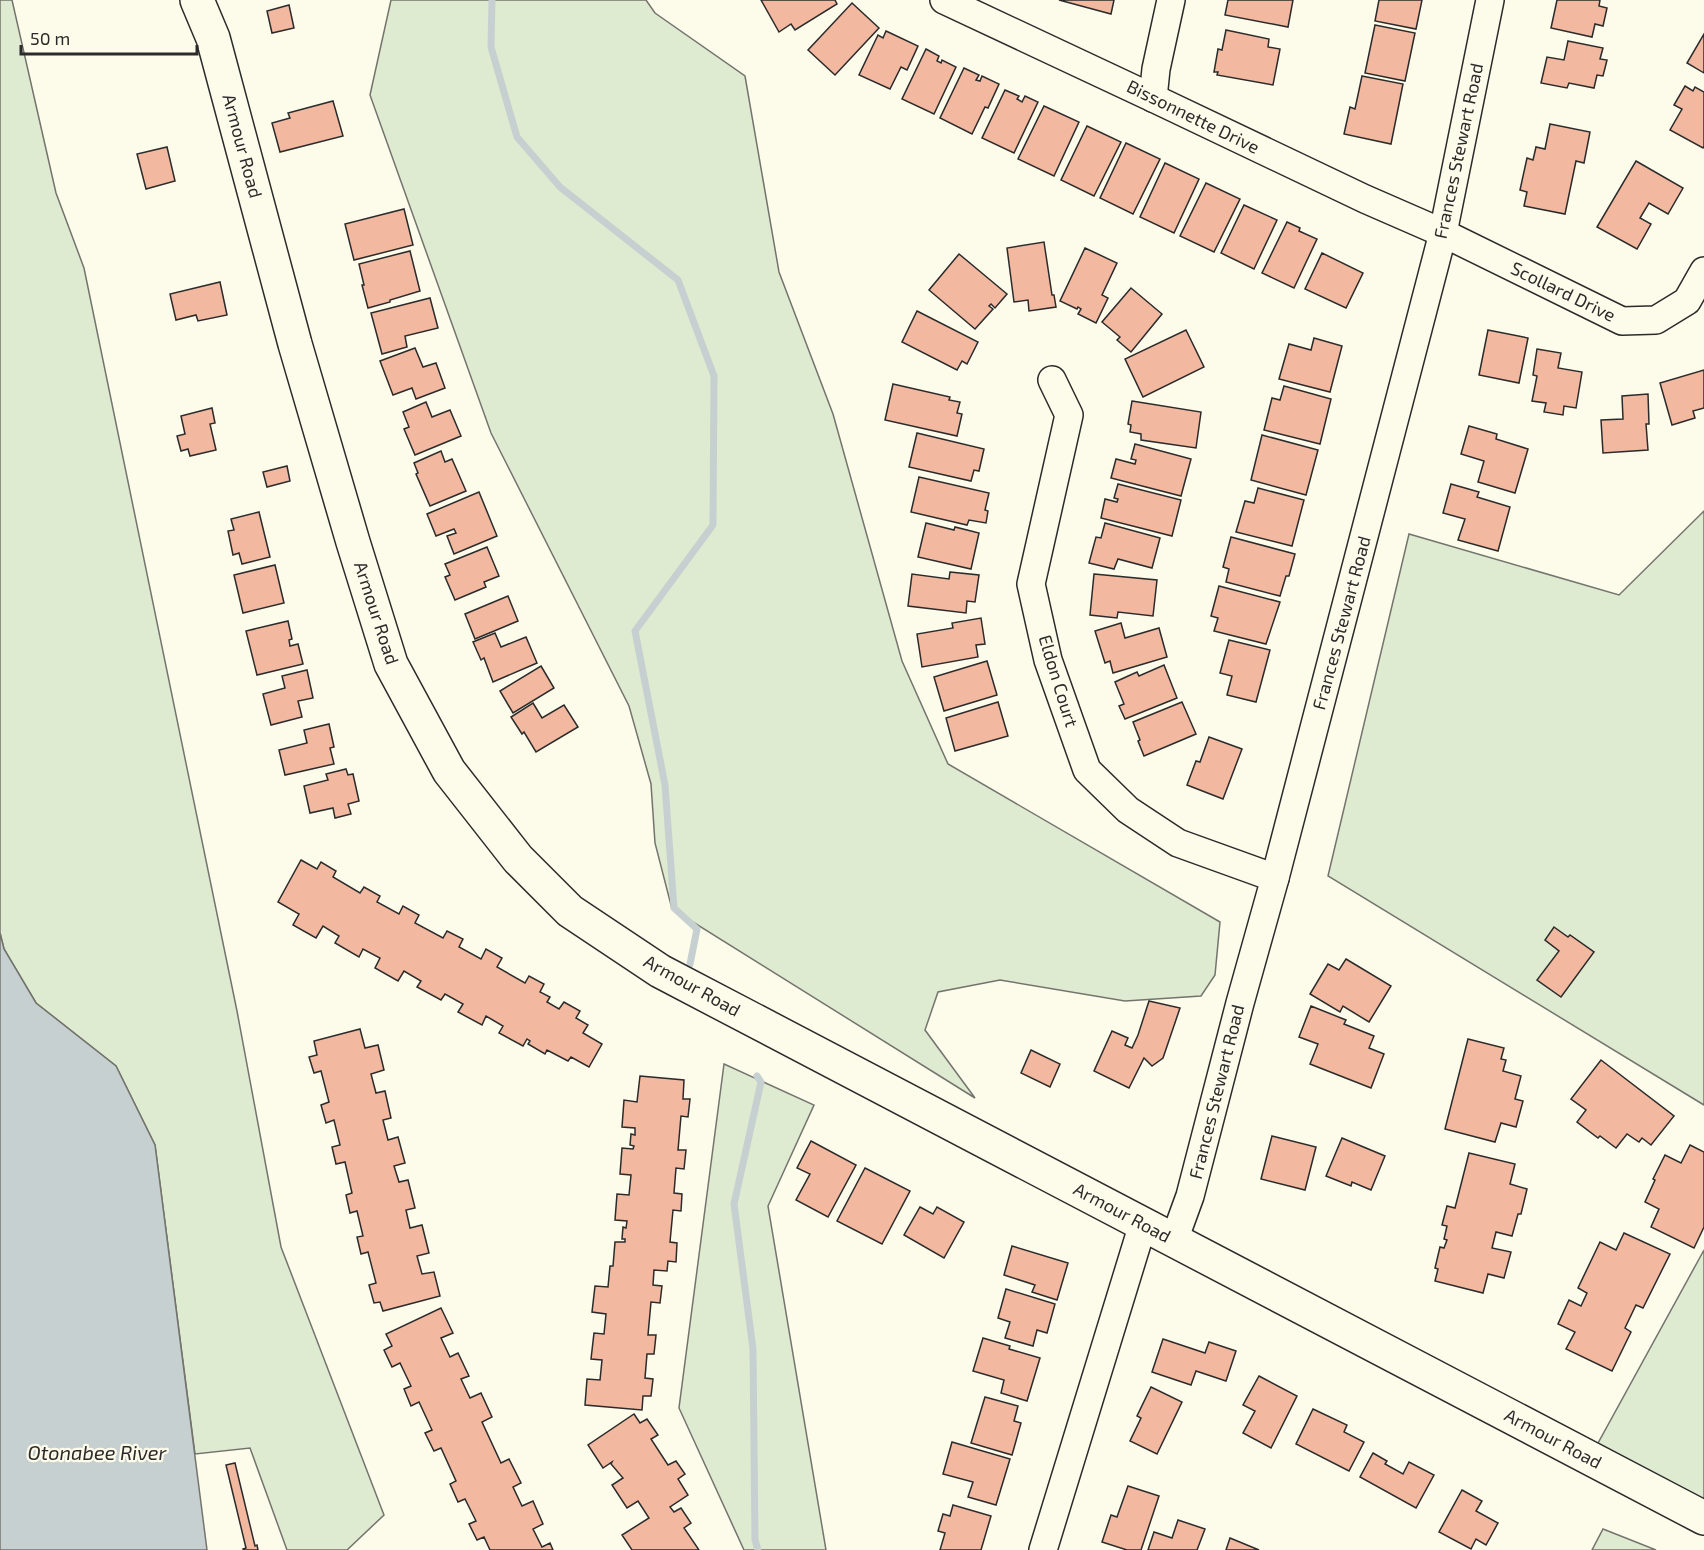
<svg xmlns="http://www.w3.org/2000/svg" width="1704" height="1550" font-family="'Exo 2',sans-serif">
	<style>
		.green { fill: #deebd1; stroke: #74746e; stroke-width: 1.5 }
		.water { fill: #c7d0d0; stroke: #74746e; stroke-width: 1.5 }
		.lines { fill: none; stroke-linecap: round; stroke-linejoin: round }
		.stream { stroke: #c7d0d0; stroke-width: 7 }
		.building { fill: #f2b8a0; stroke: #2b2b2b; stroke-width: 1.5 }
		.minor-casing { stroke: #2b2b2b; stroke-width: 30 }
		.major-casing { stroke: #2b2b2b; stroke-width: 36 }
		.minor { stroke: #fdfbea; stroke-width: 27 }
		.major { stroke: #fdfbea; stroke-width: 33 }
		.labels { text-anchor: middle; stroke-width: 4.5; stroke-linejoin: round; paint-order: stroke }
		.street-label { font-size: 18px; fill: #2b2b2b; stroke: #fdfbea }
		.water-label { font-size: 20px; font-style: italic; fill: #2b2b2b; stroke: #fdfbea }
	</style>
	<rect width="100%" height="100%" fill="#fdfbea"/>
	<g class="green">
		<polygon points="0,0 12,0 56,193 84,268 237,1011 281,1247 384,1515 347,1550 287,1550 250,1448 195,1454 155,1145 116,1066 36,1003 4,949 0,933"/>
		<polygon points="391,0 646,0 655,13 745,76 779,272 833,414 902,661 948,764 1220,922 1215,975 1201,996 1125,1001 1000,980 938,992 925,1030 975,1098 672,909 655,843 651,784 629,706 491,433 370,95"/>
		<polygon points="1704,511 1704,1105 1328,876 1409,534 1619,595"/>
		<polygon points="724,1064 814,1105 768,1206 826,1550 744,1550 679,1408"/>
		<polygon points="1704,1250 1704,1499 1597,1445"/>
		<polygon points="1603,1529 1656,1550 1592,1550"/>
	</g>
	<polygon class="water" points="0,933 4,949 36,1003 116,1066 155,1145 207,1550 0,1550"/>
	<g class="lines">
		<g class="stream">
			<polyline points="492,0 491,47 517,137 560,187 678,280 714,376 713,525 635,631 665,785 674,908 697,929 690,964"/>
			<polyline points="757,1076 761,1082 734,1204 753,1349 755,1540 758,1550"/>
		</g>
	</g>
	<g class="building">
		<polygon points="761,0 835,0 837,4 795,30 791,24 779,32"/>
		<polygon points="1059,0 1114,0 1111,14"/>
		<polygon points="1228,0 1293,0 1288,27 1225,15"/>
		<polygon points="1379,0 1422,0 1416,29 1375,21"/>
		<polygon points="1557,0 1600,0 1599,6 1607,8 1603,26 1595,24 1592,37 1551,28"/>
		<polygon points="852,3 879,28 835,75 808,50"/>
		<polygon points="289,5 294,28 272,33 267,11"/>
		<polygon points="1375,25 1415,33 1405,81 1365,73"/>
		<polygon points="1226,30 1269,39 1268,47 1280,49 1273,85 1217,75 1218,72 1214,72 1218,49 1222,50"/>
		<polygon points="886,31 918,46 907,70 901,67 890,89 859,75 878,35 883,38"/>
		<polygon points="1704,34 1704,73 1687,63"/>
		<polygon points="1568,41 1603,48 1600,59 1607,60 1603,76 1597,75 1594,88 1569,83 1567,88 1541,83 1547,57 1564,60"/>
		<polygon points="926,49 939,56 937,61 941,63 942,60 956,67 934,114 902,99"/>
		<polygon points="964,68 979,75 976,80 980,81 982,76 999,84 988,108 985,107 972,134 940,118"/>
		<polygon points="1362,76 1403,84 1391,144 1344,134 1350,107 1355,109"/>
		<polygon points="1685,86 1693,91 1695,87 1704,92 1704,146 1703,148 1670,130 1682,109 1674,105"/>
		<polygon points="1005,90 1019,96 1017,99 1022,102 1025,96 1038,102 1014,153 982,138"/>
		<polygon points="333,101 343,136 280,152 272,123 290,118 288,113"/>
		<polygon points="1044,106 1079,122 1054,176 1018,159"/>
		<polygon points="1550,124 1590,132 1584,163 1576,161 1565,214 1524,206 1527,192 1520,190 1527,158 1533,160 1536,147 1545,149"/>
		<polygon points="1087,126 1121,142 1094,196 1061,180"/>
		<polygon points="1126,143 1160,159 1133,214 1100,198"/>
		<polygon points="167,147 175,181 146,189 137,154"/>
		<polygon points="1636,161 1683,188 1668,214 1649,203 1640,218 1651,224 1637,249 1597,227"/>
		<polygon points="1165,163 1199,179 1174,233 1140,217"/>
		<polygon points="1206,183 1240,199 1214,252 1180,236"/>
		<polygon points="1244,205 1277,220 1254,269 1221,253"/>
		<polygon points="404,209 413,245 354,260 345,224"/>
		<polygon points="1287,222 1300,228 1299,231 1317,239 1294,288 1262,273"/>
		<polygon points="1044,242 1052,295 1054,295 1056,307 1029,311 1028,300 1014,302 1007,248"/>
		<polygon points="1085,248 1117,263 1102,295 1108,298 1096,323 1078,314 1081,309 1078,307 1077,309 1060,301"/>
		<polygon points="410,251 420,291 390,300 390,302 368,308 362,285 364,285 359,264"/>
		<polygon points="1322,253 1363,273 1346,308 1305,289"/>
		<polygon points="959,254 1007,294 995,308 991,304 989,306 993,309 975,329 929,290"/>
		<polygon points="220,282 227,315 198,321 196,315 176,320 170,294"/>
		<polygon points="1131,288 1162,314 1131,352 1117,340 1120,337 1102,322"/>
		<polygon points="430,298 438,328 405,336 407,347 382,354 371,313"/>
		<polygon points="917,311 978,342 967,364 962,361 957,370 902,342"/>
		<polygon points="1186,330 1204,367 1143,397 1125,359"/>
		<polygon points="1488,330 1528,338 1519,383 1479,375"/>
		<polygon points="1314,338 1342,346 1330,392 1279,379 1289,344 1311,350"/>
		<polygon points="415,348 423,367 436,363 445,388 416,399 412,388 393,395 380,361"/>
		<polygon points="1537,349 1561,353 1558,368 1582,372 1576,408 1564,406 1563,415 1544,412 1546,403 1532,401 1537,376 1533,375"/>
		<polygon points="1704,370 1704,408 1693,411 1695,418 1672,425 1660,383"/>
		<polygon points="893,384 950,397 949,400 960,402 957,413 962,414 957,436 885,420"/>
		<polygon points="1284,386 1331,399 1320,444 1264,430 1272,398 1280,400"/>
		<polygon points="1648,394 1649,424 1646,424 1648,450 1603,453 1601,420 1623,419 1622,396"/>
		<polygon points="1132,401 1201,412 1196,448 1141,440 1141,434 1130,432 1131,425 1128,424"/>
		<polygon points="426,402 432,417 450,410 461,436 415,455 404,429 409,427 403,412"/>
		<polygon points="212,408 215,423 210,424 216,450 190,456 188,449 181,451 177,436 185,434 181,416"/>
		<polygon points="1469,426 1497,434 1496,439 1528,449 1515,493 1478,482 1484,461 1461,454"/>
		<polygon points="917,433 984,449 979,471 974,470 971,481 909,467"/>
		<polygon points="1262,435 1318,450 1306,495 1251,480"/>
		<polygon points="1135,444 1191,459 1181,496 1111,478 1116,459 1135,464 1136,460 1131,459"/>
		<polygon points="441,451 445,462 452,459 466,491 430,506 416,474 418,473 414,463"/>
		<polygon points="287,466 290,481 267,487 263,472"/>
		<polygon points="919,477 989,493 985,510 988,511 986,523 969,520 967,525 911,512"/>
		<polygon points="1118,484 1181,500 1172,536 1101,518 1105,499 1117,502 1118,499 1114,498"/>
		<polygon points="1451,484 1479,492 1477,497 1510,507 1498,551 1458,540 1465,519 1443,513"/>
		<polygon points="1258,488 1304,500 1292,546 1236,532 1245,501 1254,503"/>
		<polygon points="479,492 497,536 454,554 447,536 456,533 454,529 436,536 427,514"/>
		<polygon points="259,512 270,557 242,564 239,553 233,555 228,531 234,530 231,519"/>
		<polygon points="926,523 954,530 955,527 979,533 971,569 918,557"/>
		<polygon points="1105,523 1160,538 1152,568 1118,559 1114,569 1089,563 1096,537 1101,538"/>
		<polygon points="1231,537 1295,554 1289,576 1286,576 1280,596 1226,582 1229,569 1223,567"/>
		<polygon points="487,547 499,576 484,582 486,587 455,600 445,577 450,575 445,564"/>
		<polygon points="275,565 284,603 243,613 234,575"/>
		<polygon points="950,572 979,575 975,602 967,601 966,613 908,606 912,574 949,579"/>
		<polygon points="1094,574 1157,580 1153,616 1118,612 1117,618 1090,615"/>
		<polygon points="1219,586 1280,602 1266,644 1214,631 1218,618 1211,616"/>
		<polygon points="508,596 518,621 475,639 465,614"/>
		<polygon points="981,618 985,644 976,645 978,657 922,667 917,634 953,628 952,623"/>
		<polygon points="288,621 292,639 289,640 290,646 298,644 303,664 257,675 246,631"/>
		<polygon points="1121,623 1125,638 1159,628 1167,657 1113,673 1110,661 1105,663 1095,631"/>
		<polygon points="495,633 501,647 526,637 537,663 493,682 484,658 481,660 473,642"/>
		<polygon points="1229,640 1270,650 1256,702 1227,695 1232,676 1220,673"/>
		<polygon points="987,661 997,695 944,711 934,677"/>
		<polygon points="1164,665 1177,698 1125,719 1119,706 1124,704 1115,682 1137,672 1139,676"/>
		<polygon points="541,666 554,688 513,713 500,691"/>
		<polygon points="307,670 313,698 298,701 302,717 271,725 263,694 285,688 282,676"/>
		<polygon points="998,702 1008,736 955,751 946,718"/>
		<polygon points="1182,702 1196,734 1144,756 1138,741 1140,740 1133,722"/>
		<polygon points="533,703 542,718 564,705 578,727 536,752 524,732 522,734 511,717"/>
		<polygon points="329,724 334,747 330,748 334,764 285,775 279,750 307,743 304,730"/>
		<polygon points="1209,737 1242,749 1223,799 1187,785 1196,761 1200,762"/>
		<polygon points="346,769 348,775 353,774 359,801 348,804 351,814 335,818 333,808 310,813 304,786 328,780 326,774"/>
		<polygon points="301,860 317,869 321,862 336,871 333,877 360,893 364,887 380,896 377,902 399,914 403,906 419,915 415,923 443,938 447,931 463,939 459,947 481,959 486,949 502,958 497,967 525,983 529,976 544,984 540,992 550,997 547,1002 559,1009 564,1002 580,1011 576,1018 588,1025 583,1033 602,1044 589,1067 571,1057 568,1061 547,1050 545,1054 528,1044 530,1041 527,1039 523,1046 499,1033 503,1026 486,1016 482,1025 458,1012 463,1004 445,994 441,1000 417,987 421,981 404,971 398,981 375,968 380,958 363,949 359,957 335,943 339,936 323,926 316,938 293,925 299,914 278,902"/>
		<polygon points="1554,927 1568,937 1570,935 1594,952 1561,997 1537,980 1559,951 1545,940"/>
		<polygon points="1346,959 1391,986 1369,1022 1343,1006 1340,1012 1310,994 1328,964 1339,970"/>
		<polygon points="1149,1001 1180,1008 1163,1058 1152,1066 1144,1058 1129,1088 1094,1071 1112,1031 1128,1038 1125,1045 1132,1048 1138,1035"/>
		<polygon points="1311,1006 1346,1020 1344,1024 1374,1036 1369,1048 1384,1054 1371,1088 1310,1064 1318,1044 1299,1037"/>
		<polygon points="360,1029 365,1048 378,1045 384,1070 371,1074 376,1093 385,1091 391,1118 383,1120 388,1140 398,1137 405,1163 394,1166 399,1182 408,1180 415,1208 406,1210 410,1228 422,1225 429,1253 417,1256 422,1274 434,1272 440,1296 383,1311 380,1302 374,1303 369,1285 376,1283 368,1252 361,1254 357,1237 363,1236 357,1211 350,1213 346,1195 352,1193 345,1162 336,1164 332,1147 340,1145 334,1120 326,1123 321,1105 329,1102 321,1071 314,1073 309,1057 317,1055 314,1041"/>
		<polygon points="1468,1039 1504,1048 1501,1059 1506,1060 1503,1071 1521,1076 1515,1099 1523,1101 1516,1127 1501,1123 1495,1142 1445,1129"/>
		<polygon points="1031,1050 1060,1064 1050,1087 1021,1073"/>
		<polygon points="1601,1060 1674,1116 1651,1145 1642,1138 1639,1142 1627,1134 1616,1148 1600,1136 1598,1138 1577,1122 1586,1110 1571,1099"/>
		<polygon points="640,1076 684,1080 683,1099 690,1099 688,1117 681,1116 678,1150 686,1150 684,1169 676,1168 674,1193 682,1194 681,1211 673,1210 670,1242 677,1243 676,1262 668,1261 667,1271 654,1270 653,1285 662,1286 660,1303 651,1302 648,1335 656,1335 654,1354 647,1354 645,1378 653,1379 651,1396 643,1396 642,1410 585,1405 587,1379 600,1380 602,1360 591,1359 594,1333 604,1334 606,1314 592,1312 595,1286 608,1287 610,1266 613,1266 615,1242 625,1242 625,1239 622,1239 623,1227 626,1228 627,1221 615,1220 617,1194 629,1195 631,1175 620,1174 622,1148 633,1149 634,1146 630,1145 631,1134 635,1135 635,1128 622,1127 624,1100 637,1102"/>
		<polygon points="1272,1136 1316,1147 1305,1190 1261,1179"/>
		<polygon points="1342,1138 1385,1156 1371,1190 1352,1182 1351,1186 1326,1176"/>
		<polygon points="811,1141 856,1165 828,1217 796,1200 810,1174 797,1168"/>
		<polygon points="1690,1145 1704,1152 1704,1227 1694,1248 1651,1227 1659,1209 1645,1202 1655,1180 1653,1179 1665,1155 1681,1163"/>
		<polygon points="1469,1153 1515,1164 1510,1184 1527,1189 1521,1214 1518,1214 1512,1236 1496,1232 1492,1248 1511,1252 1504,1278 1488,1274 1483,1293 1435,1281 1438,1269 1435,1268 1440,1247 1444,1248 1447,1240 1444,1239 1447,1226 1442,1225 1447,1206 1455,1208"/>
		<polygon points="865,1168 910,1191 882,1244 837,1221"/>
		<polygon points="920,1207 933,1214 937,1207 964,1222 944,1258 904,1235"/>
		<polygon points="1624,1233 1670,1254 1643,1308 1636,1305 1625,1328 1631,1332 1612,1371 1566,1349 1575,1332 1558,1324 1569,1300 1581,1306 1587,1293 1578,1288 1600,1242 1616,1250"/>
		<polygon points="1012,1246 1068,1263 1057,1300 1032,1292 1035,1285 1004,1275"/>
		<polygon points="1006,1289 1055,1304 1047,1333 1037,1330 1033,1346 1005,1338 1010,1322 998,1318"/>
		<polygon points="441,1308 453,1333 441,1338 450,1357 458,1353 469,1376 461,1379 470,1398 481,1393 492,1417 482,1422 501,1463 509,1459 521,1483 513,1487 522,1506 533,1501 543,1524 533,1529 542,1547 550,1543 553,1550 490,1550 484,1537 477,1540 469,1524 476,1521 465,1499 458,1502 450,1484 456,1481 441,1448 434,1451 425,1433 432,1430 419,1402 411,1406 404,1389 411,1386 400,1363 392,1367 384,1350 392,1346 386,1334"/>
		<polygon points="983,1338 1010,1346 1009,1349 1040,1358 1027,1401 1001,1393 1004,1380 973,1371"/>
		<polygon points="1163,1339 1205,1353 1209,1342 1236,1351 1226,1381 1196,1371 1191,1385 1152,1372"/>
		<polygon points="1259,1376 1297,1396 1271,1448 1243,1433 1255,1411 1243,1405"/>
		<polygon points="1151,1387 1182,1402 1157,1454 1130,1441 1141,1418 1137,1416"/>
		<polygon points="985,1397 1018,1406 1014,1421 1021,1423 1012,1455 971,1443"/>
		<polygon points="1313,1409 1347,1425 1344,1432 1364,1442 1349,1471 1296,1444"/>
		<polygon points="634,1414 640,1423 647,1419 658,1435 651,1439 668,1465 676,1461 685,1474 678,1479 688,1495 670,1507 674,1512 681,1508 691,1523 684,1528 699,1550 632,1550 622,1535 649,1518 638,1501 627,1508 612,1485 623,1478 611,1464 612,1462 603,1468 588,1445"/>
		<polygon points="952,1442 1010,1459 996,1505 968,1497 973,1482 943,1474"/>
		<polygon points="1373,1453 1387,1461 1385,1464 1403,1474 1409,1462 1434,1475 1416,1508 1360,1477"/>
		<polygon points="235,1463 255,1546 257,1545 258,1550 244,1550 243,1549 246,1548 226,1465"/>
		<polygon points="1128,1486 1159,1496 1141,1550 1127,1550 1102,1542 1111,1515 1117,1517"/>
		<polygon points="1462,1490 1482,1501 1476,1511 1498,1523 1486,1545 1476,1539 1471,1549 1439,1532"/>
		<polygon points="953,1505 991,1516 981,1550 940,1550 945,1533 938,1531 943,1514 950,1516"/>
		<polygon points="1178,1520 1205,1529 1197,1550 1148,1550 1154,1532 1172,1538"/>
		<polygon points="1230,1538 1259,1550 1226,1550"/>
	</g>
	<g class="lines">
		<defs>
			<g id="minor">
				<polyline points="944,0 1153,98 1365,199 1443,233 1622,321 1656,320 1687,301 1704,271"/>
				<polyline points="1153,98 1156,69 1171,0"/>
				<polyline points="1052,380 1069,415 1031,584 1048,660 1087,770 1128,810 1178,843 1275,878"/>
				<polyline points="1174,1240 1190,1196 1240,1003 1275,878 1443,233 1490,0"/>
				<polyline points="1043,1550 1143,1224"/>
			</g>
			<polyline id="major" points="197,0 213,38 295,344 353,542 391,664 449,771 518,859 570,911 660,971 1704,1518"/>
		</defs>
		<use href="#minor" class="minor-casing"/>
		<use href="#major" class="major-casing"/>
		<use href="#minor" class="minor"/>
		<use href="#major" class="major"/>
	</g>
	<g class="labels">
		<g class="street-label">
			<text transform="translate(1193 117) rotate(26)" y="6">Bissonnette Drive</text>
			<text transform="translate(242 146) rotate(75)" y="6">Armour Road</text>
			<text transform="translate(1459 151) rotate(-78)" y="6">Frances Stewart Road</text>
			<text transform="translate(1563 292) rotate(26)" y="6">Scollard Drive</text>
			<text transform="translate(376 613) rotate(72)" y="6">Armour Road</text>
			<text transform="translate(1342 623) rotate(-75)" y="6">Frances Stewart Road</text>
			<text transform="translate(1058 681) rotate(73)" y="6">Eldon Court</text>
			<text transform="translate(692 986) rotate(29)" y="6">Armour Road</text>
			<text transform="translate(1217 1092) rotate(-76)" y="6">Frances Stewart Road</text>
			<text transform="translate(1122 1213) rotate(28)" y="6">Armour Road</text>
			<text transform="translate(1553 1439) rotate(28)" y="6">Armour Road</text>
		</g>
		<g class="water-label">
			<text x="97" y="1460">Otonabee River</text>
		</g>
	</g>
	<path d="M21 45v9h176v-9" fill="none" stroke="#2b2b2b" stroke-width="3"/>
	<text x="30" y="45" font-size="18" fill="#2b2b2b" stroke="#fdfbea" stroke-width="4.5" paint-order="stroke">50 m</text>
</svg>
